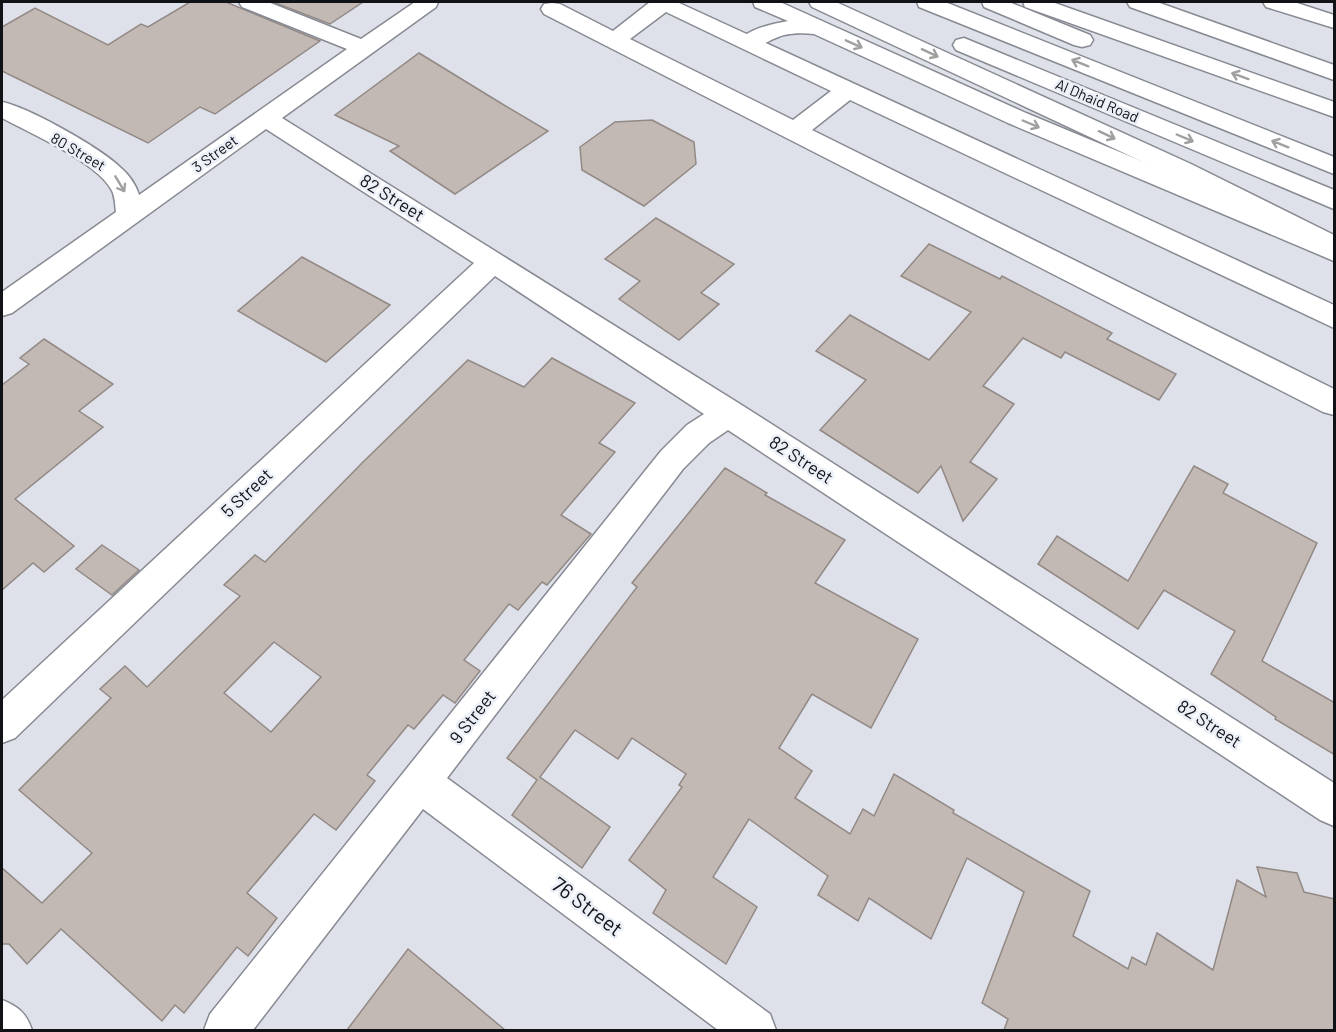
<svg xmlns="http://www.w3.org/2000/svg" width="1336" height="1032" font-family="Barlow,sans-serif">
	<style>
		.building { fill: #c2b9b5; stroke: #928985; stroke-width: 1.5; fill-rule: evenodd }
		.lines { fill: none; stroke-linecap: round; stroke-linejoin: round }
		.minor-casing { stroke: #878a92; stroke-width: 3 }
		.major-casing { stroke: #878a92; stroke-width: 3 }
		.highway-casing { stroke: #878a92; stroke-width: 3 }
		.minor { fill: #fff; fill-rule: evenodd }
		.major { fill: #fff; fill-rule: evenodd }
		.highway { fill: #fff; fill-rule: evenodd }
		.oneway { stroke: #a0a0a1 }
		.labels { text-anchor: middle; stroke-width: 5; stroke-linejoin: round; paint-order: stroke }
		.far-street-label { font-size: 15px; fill: #111215; stroke: #ebeff7 }
		.street-label { font-size: 18px; fill: #111215; stroke: #ebeff7 }
		.near-street-label { font-size: 21px; fill: #111215; stroke: #ebeff7 }
	</style>
	<rect width="100%" height="100%" fill="#dee1ea"/>
	<g class="building">
		<polygon points="190,2 226,2 320,41 215,114 200,107 148,143 2,71 2,27 35,8 108,45 141,24 148,27"/>
		<polygon points="273,2 363,2 330,24"/>
		<polygon points="419,53 499,102 548,131 455,194 390,151 399,146 335,115"/>
		<polygon points="652,120 694,142 696,164 644,206 582,170 580,147 615,122"/>
		<polygon points="656,218 734,264 701,293 719,304 679,340 619,299 640,281 605,259"/>
		<polygon points="929,244 1000,279 1002,276 1112,333 1107,339 1176,374 1159,400 1065,352 1061,358 1023,338 983,386 1014,404 970,462 997,479 963,521 941,466 918,493 820,430 866,380 816,351 850,315 929,360 971,312 901,276"/>
		<polygon points="302,257 390,305 326,362 238,311"/>
		<polygon points="44,339 113,384 79,411 103,427 15,499 74,546 44,572 33,563 2,590 2,385 29,364 20,358"/>
		<path d="M552,358L635,403L599,443L615,452L561,515L591,534L547,585L542,582L518,610L509,604L464,660L480,671L455,703L443,695L414,729L408,725L367,775L375,781L336,830L314,814L247,893L277,918L248,956L237,947L184,1013L175,1005L162,1021L61,929L27,964L9,944H2V868L42,903L92,853L19,790L111,698L100,689L125,666L147,687L240,596L224,585L255,555L265,562L363,462L468,360L524,387ZM274,642L321,677L271,732L224,693Z"/>
		<polygon points="1194,466 1228,484 1223,493 1317,543 1262,661 1335,703 1335,755 1275,719 1276,717 1211,674 1235,631 1164,590 1138,629 1038,564 1057,536 1128,581"/>
		<polygon points="725,468 767,493 765,495 845,540 815,583 918,639 871,728 812,694 779,748 812,771 795,798 850,834 863,809 874,816 894,774 954,810 953,813 1090,891 1073,936 1128,969 1132,957 1146,965 1157,933 1213,970 1237,880 1266,897 1257,867 1297,873 1304,892 1335,899 1335,1030 1004,1030 1008,1019 982,1003 1024,892 967,858 931,939 869,898 858,921 818,895 828,876 749,819 713,877 757,907 726,964 653,913 666,890 629,860 682,787 679,785 686,774 632,738 618,759 575,730 540,777 610,827 582,868 512,815 537,780 507,758 637,587 632,583"/>
		<polygon points="102,545 139,570 112,595 76,569"/>
		<polygon points="408,949 505,1030 347,1030"/>
	</g>
	<g class="lines">
		<defs>
			<g id="minor">
				<path d="M239,2H268L361,39L415,2H438L436,7L282,118L740,404L1334,783V826L1320,820L728,430L709,443L683,469L447,778L770,1014L776,1030H718L423,809L253,1030H204L210,1014L661,451L687,425L704,414L495,276L15,738L2,743V700L474,263L266,129L12,313L2,316V292L116,212C115,204 115,195 111,189C96,162 30,133 2,118V102C28,107 101,148 121,168C129,175 136,185 139,195L347,49L242,7Z"/>
				<path d="M650,2H677L1334,305V328L850,100L812,130L1334,389V415L1323,412L544,14L541,9L544,4L552,3L560,4L613,31ZM666,12L831,91L793,120L630,39Z"/>
				<polygon points="1127,2 1157,2 1334,65 1334,80 1130,7"/>
				<polygon points="1263,2 1294,2 1334,15 1334,28 1266,7"/>
				<path d="M2,1000C19,1007 26,1013 32,1030H2Z"/>
			</g>
			<g id="major">
				<path d="M753,2H780L1026,113L1334,241V261L1008,123L814,34C804,33 793,33 784,35C769,39 757,51 741,47L738,42C747,29 772,24 788,21L755,7Z"/>
				<polygon points="1023,2 1052,2 1334,102 1334,117 1025,7"/>
			</g>
			<g id="highway">
				<polygon points="809,2 836,2 1191,164 1334,235 1334,255 1324,253 1173,176 812,7"/>
				<polygon points="917,2 945,2 1334,157 1334,174 919,7"/>
				<polygon points="982,2 1009,2 1090,35 1093,40 1090,45 1082,47 1074,45 984,7"/>
				<polygon points="964,38 1334,190 1334,209 956,50 953,45 956,40"/>
			</g>
		</defs>
		<use href="#minor" class="minor-casing"/>
		<use href="#major" class="major-casing"/>
		<use href="#highway" class="highway-casing"/>
		<use href="#minor" class="minor"/>
		<use href="#major" class="major"/>
		<use href="#highway" class="highway"/>
	</g>
	<defs><path id="oneway-shaft" d="M-6 0H5M1.5-3L5.5 0L1.5 3" fill="none" stroke-width="1.6" stroke-linecap="round" stroke-linejoin="round" transform="scale(1.5)"/></defs>
	<g class="oneway">
		<use href="#oneway-shaft" transform="translate(854 44) rotate(24)"/>
		<use href="#oneway-shaft" transform="translate(930 53) rotate(25)"/>
		<use href="#oneway-shaft" transform="translate(1080 63) rotate(-158)"/>
		<use href="#oneway-shaft" transform="translate(1240 76) rotate(-160)"/>
		<use href="#oneway-shaft" transform="translate(1031 124) rotate(23)"/>
		<use href="#oneway-shaft" transform="translate(1107 135) rotate(25)"/>
		<use href="#oneway-shaft" transform="translate(1185 138) rotate(23)"/>
		<use href="#oneway-shaft" transform="translate(1280 144) rotate(-158)"/>
		<use href="#oneway-shaft" transform="translate(120 184) rotate(59)"/>
	</g>
	<g class="labels">
		<g class="far-street-label">
			<text transform="translate(1097 101) rotate(23)" y="5">Al Dhaid Road</text>
			<text transform="translate(78 152) rotate(30)" y="5">80 Street</text>
			<text transform="translate(215 154) rotate(-36)" y="5">3 Street</text>
		</g>
		<g class="street-label">
			<text transform="translate(392 198) rotate(32)" y="6">82 Street</text>
			<text transform="translate(801 460) rotate(33)" y="6">82 Street</text>
			<text transform="translate(247 493) rotate(-43)" y="6">5 Street</text>
			<text transform="translate(473 717) rotate(-52)" y="6">9 Street</text>
			<text transform="translate(1209 724) rotate(33)" y="6">82 Street</text>
		</g>
		<g class="near-street-label">
			<text transform="translate(587 907) rotate(37)" y="7">76 Street</text>
		</g>
	</g>
	<rect width="1336" height="1032" fill="none" stroke="#111215" stroke-width="6"/>
</svg>
